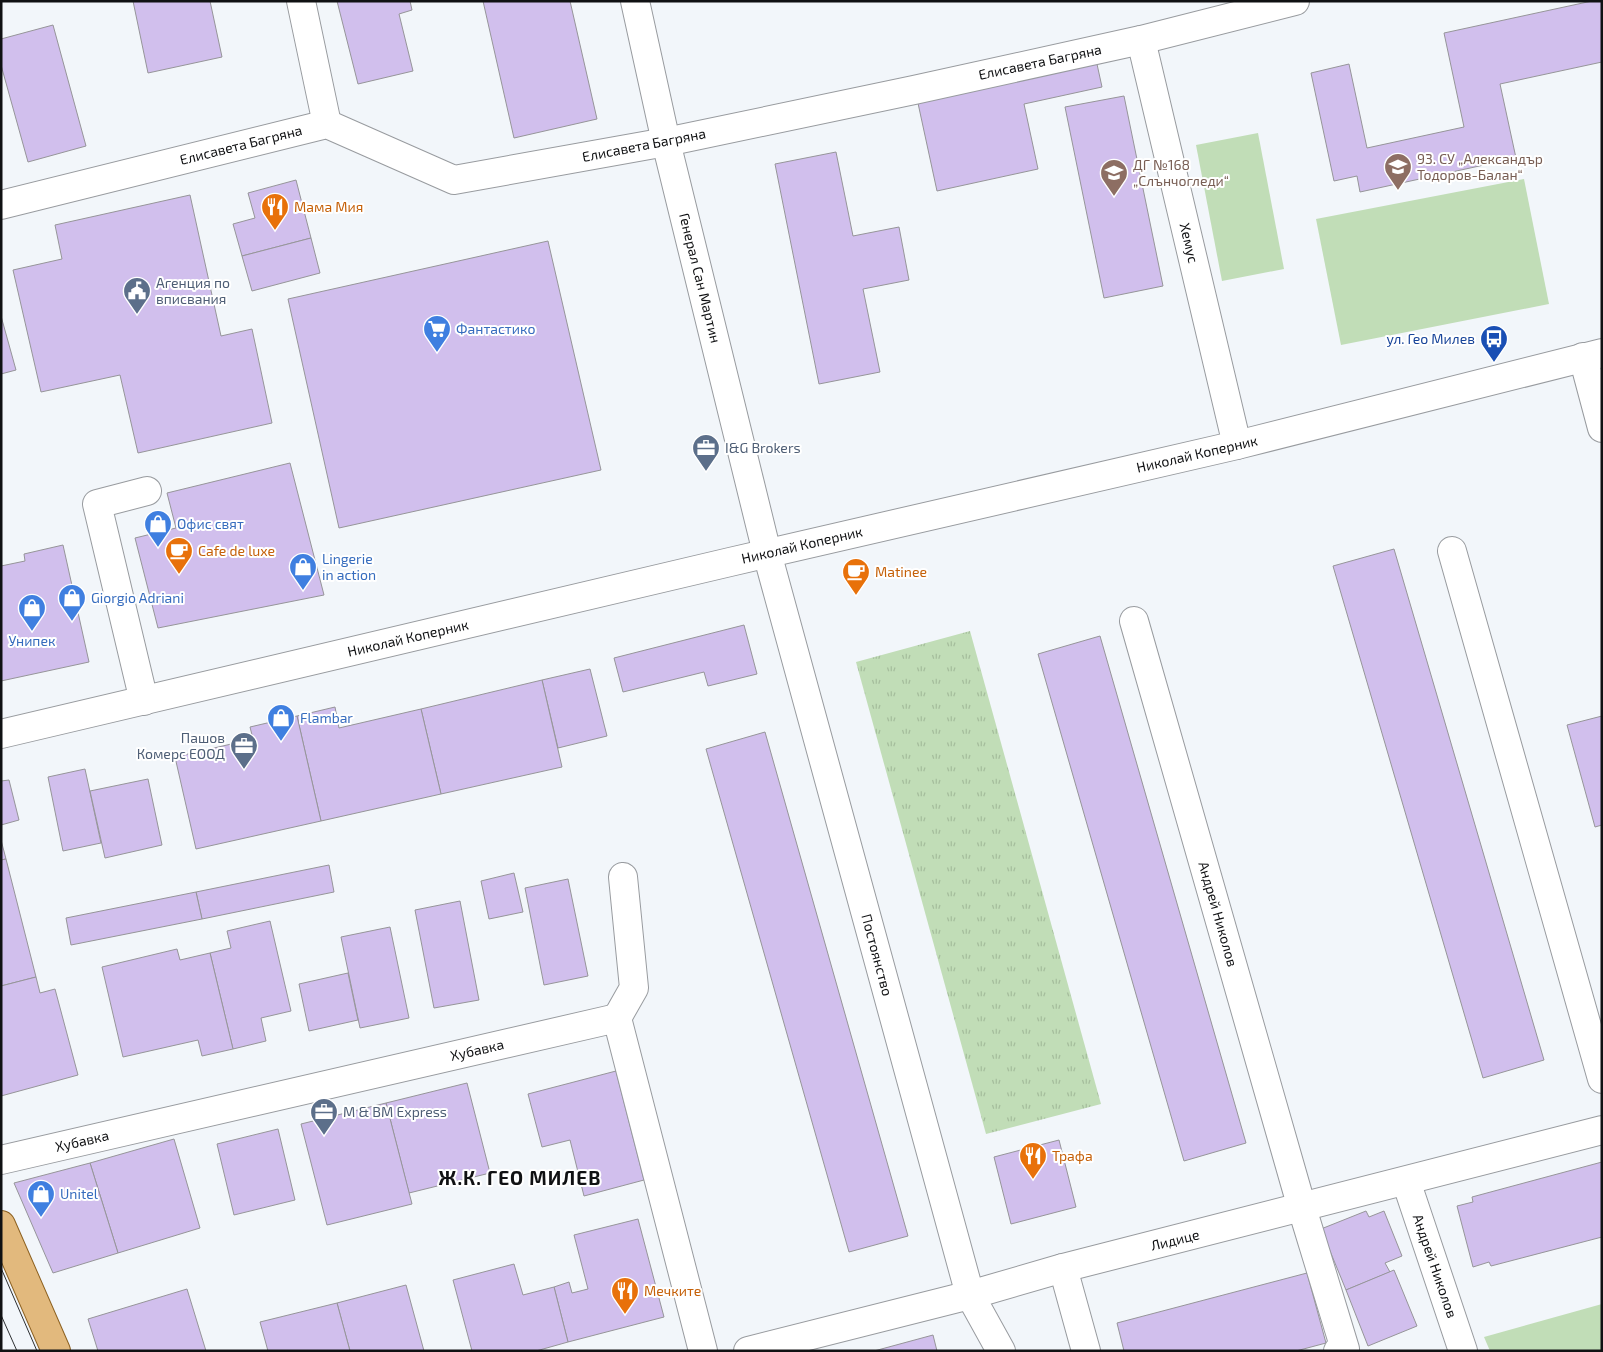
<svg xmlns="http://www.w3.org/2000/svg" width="1603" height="1352" font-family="'Exo 2',sans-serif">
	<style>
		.grass { fill: #c1ddb7 }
		.park { fill: url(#park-tufts) }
		.building { fill: #d1bfed; stroke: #969599 }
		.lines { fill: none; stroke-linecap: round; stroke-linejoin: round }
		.minor-casing { stroke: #989b9f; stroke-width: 30 }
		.major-casing { stroke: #8c6020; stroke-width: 30 }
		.minor { stroke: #fff; stroke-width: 28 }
		.major { stroke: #e2b97d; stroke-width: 28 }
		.tram { stroke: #2e3032; stroke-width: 1 }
		.labels { text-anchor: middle; stroke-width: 4; stroke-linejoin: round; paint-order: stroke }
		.street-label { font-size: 14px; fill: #101113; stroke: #fff }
		.education-label { font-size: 14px; fill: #785e54; stroke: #fff; text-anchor: start }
		.food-label { font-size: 14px; fill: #c56008; stroke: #fff; text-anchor: start }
		.service-label { font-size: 14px; fill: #4e5e75; stroke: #fff; text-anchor: start }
		.shop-label { font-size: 14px; fill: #366cbe; stroke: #fff; text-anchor: start }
		.transit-label { font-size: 14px; fill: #164399; stroke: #fff; text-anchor: end }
		.district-label { font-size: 19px; font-weight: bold; letter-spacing: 1px; fill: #101113; stroke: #fff }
	</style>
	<defs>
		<pattern id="park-tufts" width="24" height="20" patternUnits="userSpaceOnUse" patternTransform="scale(1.25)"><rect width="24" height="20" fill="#c1ddb7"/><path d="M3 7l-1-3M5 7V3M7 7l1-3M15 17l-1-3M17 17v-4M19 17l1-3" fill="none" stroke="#a5bd9c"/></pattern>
	</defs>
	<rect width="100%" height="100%" fill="#f2f6fa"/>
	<g class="grass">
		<polygon points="1258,133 1284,269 1222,281 1196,145"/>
		<polygon points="1524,179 1549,304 1341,345 1316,219"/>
		<polygon points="1602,1304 1602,1351 1490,1351 1484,1337"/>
	</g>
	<polygon class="park" points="970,631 1101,1104 986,1134 856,662"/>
	<g class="building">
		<polygon points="133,1 210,1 222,57 148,73"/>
		<polygon points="337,1 410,1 412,10 399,14 413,71 358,84"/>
		<polygon points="483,1 570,1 597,119 514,138"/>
		<polygon points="1592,1 1602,1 1602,62 1500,84 1516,158 1360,192 1357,176 1334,181 1311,73 1349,64 1367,148 1464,127 1444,33"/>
		<polygon points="53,25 86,146 28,162 1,65 1,39"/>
		<polygon points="1095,55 1102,87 1024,104 1038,169 937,191 916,94"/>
		<polygon points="1124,96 1163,286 1104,298 1065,107"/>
		<polygon points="836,152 853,236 899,227 909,280 863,289 880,372 819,384 775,164"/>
		<polygon points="296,180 311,238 242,256 233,224 255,218 248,193"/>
		<polygon points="190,195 221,336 252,329 272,423 138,453 120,375 41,392 13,270 62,259 55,225"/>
		<polygon points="311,238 320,273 252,291 242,256"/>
		<polygon points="548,241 601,470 339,528 288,299"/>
		<polygon points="1,316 16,370 1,374"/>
		<polygon points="290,463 324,595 158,628 135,538 176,528 167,493"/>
		<polygon points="63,545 89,662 1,681 1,566 25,561 24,554"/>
		<polygon points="1394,549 1544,1060 1483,1078 1333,566"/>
		<polygon points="744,625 757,674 708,686 704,672 623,692 614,658"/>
		<polygon points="1100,636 1246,1143 1184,1161 1038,654"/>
		<polygon points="590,669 607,736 558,748 542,680"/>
		<polygon points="542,680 562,767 441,794 421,709"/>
		<polygon points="335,707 339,728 421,709 441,794 321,821 297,716"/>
		<polygon points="297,716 321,821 196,849 175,757 253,739 250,727"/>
		<polygon points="1602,716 1602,825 1595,827 1567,725"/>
		<polygon points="765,732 908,1236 849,1252 706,749"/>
		<polygon points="85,769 101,843 63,851 48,777"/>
		<polygon points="148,779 162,845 105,858 90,791"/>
		<polygon points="9,780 19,820 1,825 1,781"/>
		<polygon points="1,840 6,859 1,860"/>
		<polygon points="6,859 36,977 1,986 1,860"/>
		<polygon points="329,865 334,892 202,919 196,892"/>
		<polygon points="514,873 523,912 489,919 481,881"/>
		<polygon points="568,879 588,976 544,985 525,888"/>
		<polygon points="196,892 202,919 71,945 66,918"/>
		<polygon points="460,901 479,1000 434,1008 415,910"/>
		<polygon points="270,921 291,1011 261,1018 266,1041 233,1049 210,953 231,948 227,931"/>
		<polygon points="390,927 409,1018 360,1028 341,937"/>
		<polygon points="177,949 180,960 210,953 233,1049 202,1056 198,1040 123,1057 102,967"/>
		<polygon points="348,973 358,1020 309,1031 299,984"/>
		<polygon points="36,977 40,993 55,989 78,1075 1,1096 1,986"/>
		<polygon points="616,1071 644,1180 584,1196 570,1140 542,1147 528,1094"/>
		<polygon points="467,1083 490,1173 409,1193 386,1103"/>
		<polygon points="386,1103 412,1204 327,1225 301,1124"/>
		<polygon points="278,1129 295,1200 234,1215 217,1144"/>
		<polygon points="174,1139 200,1228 118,1253 90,1163"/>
		<polygon points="1059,1140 1076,1207 1011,1224 994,1157"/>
		<polygon points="1602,1162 1602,1237 1491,1266 1489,1262 1473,1267 1457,1206 1473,1202 1472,1197"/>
		<polygon points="90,1163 118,1253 53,1273 14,1183"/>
		<polygon points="1366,1211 1369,1217 1384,1211 1402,1256 1385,1263 1390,1272 1346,1290 1321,1229"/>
		<polygon points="638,1219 664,1317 568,1342 554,1287 569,1282 572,1293 588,1289 574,1235"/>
		<polygon points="514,1264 523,1295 554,1287 568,1342 536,1351 472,1351 453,1280"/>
		<polygon points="1394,1270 1417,1326 1368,1346 1346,1290"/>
		<polygon points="1307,1273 1326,1343 1296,1351 1124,1351 1117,1323"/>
		<polygon points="406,1285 424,1351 350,1351 337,1303"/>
		<polygon points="187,1289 206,1351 98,1351 88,1319"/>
		<polygon points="337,1303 350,1351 268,1351 260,1322"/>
		<polygon points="933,1335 937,1351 874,1351"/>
	</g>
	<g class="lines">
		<defs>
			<g id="minor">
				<polyline points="301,1 327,124"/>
				<polyline points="635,1 666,142 767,553 970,1295 1001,1351"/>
				<polyline points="1141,40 1237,445"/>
				<polyline points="1,205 327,124 454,180 666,142 914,90 1141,40 1295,1"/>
				<polyline points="1583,357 1602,428"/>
				<polyline points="1452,551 1602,1079"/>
				<polyline points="1134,621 1302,1208 1345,1349 1338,1351"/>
				<polyline points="144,701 97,504 147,491"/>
				<polyline points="1,734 730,562 1237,445 1602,353"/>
				<polyline points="617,1018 703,1351"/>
				<polyline points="617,1018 634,988 623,877"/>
				<polyline points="1,1160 617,1018"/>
				<polyline points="1406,1181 1463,1351"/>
				<polyline points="1063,1268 1086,1351"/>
				<polyline points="748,1351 970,1295 1063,1268 1602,1130"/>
			</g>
			<polyline id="major" points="1,1225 56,1351"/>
		</defs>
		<use href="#minor" class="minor-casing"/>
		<use href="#major" class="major-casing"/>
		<use href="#minor" class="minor"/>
		<use href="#major" class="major"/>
		<g class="tram">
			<polyline points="1,1268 37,1351"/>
			<polyline points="1,1315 17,1351"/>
		</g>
	</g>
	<defs>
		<symbol id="school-pin" viewBox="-11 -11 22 30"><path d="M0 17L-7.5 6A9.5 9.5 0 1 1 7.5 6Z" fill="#8d6e63" stroke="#fff"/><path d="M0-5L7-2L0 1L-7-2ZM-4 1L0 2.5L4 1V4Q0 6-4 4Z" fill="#fff"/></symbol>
		<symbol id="restaurant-pin" viewBox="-11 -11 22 30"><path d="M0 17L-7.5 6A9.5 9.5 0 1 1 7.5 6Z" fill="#e8710a" stroke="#fff"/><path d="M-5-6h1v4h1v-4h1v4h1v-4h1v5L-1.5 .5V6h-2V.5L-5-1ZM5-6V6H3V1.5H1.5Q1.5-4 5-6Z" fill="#fff"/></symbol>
		<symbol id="civic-pin" viewBox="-11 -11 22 30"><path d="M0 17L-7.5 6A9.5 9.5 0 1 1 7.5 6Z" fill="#5c6f8a" stroke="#fff"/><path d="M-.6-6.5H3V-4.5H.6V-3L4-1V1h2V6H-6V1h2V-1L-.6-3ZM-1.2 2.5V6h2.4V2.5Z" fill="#fff"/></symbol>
		<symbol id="supermarket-pin" viewBox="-11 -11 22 30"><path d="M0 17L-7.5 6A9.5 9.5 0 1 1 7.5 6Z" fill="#3f7fe0" stroke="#fff"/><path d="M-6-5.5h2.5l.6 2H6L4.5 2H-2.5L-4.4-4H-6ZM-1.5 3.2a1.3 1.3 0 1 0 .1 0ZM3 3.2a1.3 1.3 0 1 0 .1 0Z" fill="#fff"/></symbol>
		<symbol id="bus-pin" viewBox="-11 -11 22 30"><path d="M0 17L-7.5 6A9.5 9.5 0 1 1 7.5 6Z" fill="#1a4fb4" stroke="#fff"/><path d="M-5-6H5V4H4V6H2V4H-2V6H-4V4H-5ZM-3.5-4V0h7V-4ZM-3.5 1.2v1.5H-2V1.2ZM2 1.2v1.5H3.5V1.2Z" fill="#fff"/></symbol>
		<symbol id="office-pin" viewBox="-11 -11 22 30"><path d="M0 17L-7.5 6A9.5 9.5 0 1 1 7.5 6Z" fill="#5c6f8a" stroke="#fff"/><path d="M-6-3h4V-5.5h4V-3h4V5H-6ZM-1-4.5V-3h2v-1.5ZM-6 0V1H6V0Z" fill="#fff"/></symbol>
		<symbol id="shop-pin" viewBox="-11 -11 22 30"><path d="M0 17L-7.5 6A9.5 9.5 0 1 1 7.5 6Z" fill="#3f7fe0" stroke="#fff"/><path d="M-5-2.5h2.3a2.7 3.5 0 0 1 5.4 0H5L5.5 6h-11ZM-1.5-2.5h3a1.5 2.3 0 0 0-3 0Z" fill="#fff"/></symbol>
		<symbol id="cafe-pin" viewBox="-11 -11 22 30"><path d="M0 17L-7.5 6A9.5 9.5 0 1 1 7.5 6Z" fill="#e8710a" stroke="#fff"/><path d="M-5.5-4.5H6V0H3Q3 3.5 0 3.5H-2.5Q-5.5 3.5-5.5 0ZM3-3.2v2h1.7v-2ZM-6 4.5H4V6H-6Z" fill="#fff"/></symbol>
	</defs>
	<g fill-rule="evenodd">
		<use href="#school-pin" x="1382" y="151" width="32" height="43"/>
		<use href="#school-pin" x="1098" y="157" width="32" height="43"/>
		<use href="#restaurant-pin" x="259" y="191" width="32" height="43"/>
		<use href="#civic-pin" x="121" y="275" width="32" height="43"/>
		<use href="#supermarket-pin" x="421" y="313" width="32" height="43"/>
		<use href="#bus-pin" x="1478" y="323" width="32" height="43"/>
		<use href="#office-pin" x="690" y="432" width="32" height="43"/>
		<use href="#shop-pin" x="142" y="508" width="32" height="43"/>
		<use href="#cafe-pin" x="163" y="535" width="32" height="43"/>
		<use href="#shop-pin" x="287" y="551" width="32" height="43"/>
		<use href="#cafe-pin" x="840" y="556" width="32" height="43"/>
		<use href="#shop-pin" x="56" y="582" width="32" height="43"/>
		<use href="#shop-pin" x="16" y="592" width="32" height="43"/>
		<use href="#shop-pin" x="265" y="702" width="32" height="43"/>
		<use href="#office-pin" x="228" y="730" width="32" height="43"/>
		<use href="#office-pin" x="308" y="1096" width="32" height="43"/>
		<use href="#restaurant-pin" x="1017" y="1140" width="32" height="43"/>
		<use href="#shop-pin" x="25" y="1178" width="32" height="43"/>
		<use href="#restaurant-pin" x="609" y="1275" width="32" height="43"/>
	</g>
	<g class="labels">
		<g class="street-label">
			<text transform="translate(1040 62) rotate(-12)" y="5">Елисавета Багряна</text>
			<text transform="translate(241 145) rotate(-14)" y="5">Елисавета Багряна</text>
			<text transform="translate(644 145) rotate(-11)" y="5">Елисавета Багряна</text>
			<text transform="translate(1189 243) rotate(77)" y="5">Хемус</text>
			<text transform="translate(700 278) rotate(76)" y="5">Генерал Сан Мартин</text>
			<text transform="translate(1197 454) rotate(-13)" y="5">Николай Коперник</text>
			<text transform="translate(802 545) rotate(-13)" y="5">Николай Коперник</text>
			<text transform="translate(408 638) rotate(-13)" y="5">Николай Коперник</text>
			<text transform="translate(1218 914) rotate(74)" y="5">Андрей Николов</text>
			<text transform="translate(877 955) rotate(75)" y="5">Постоянство</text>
			<text transform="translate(477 1050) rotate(-13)" y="5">Хубавка</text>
			<text transform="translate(82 1141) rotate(-13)" y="5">Хубавка</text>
			<text transform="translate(1175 1240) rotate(-14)" y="5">Лидице</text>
			<text transform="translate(1435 1266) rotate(71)" y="5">Андрей Николов</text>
		</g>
		<g class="education-label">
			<text x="1417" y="164">93. СУ „Александър<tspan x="1417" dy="16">Тодоров-Балан“</tspan></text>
			<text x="1133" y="170">ДГ №168<tspan x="1133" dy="16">„Слънчогледи“</tspan></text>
		</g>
		<g class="food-label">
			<text x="294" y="212">Мама Мия</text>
			<text x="198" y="556">Cafe de luxe</text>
			<text x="875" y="577">Matinee</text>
			<text x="1052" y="1161">Трафа</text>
			<text x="644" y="1296">Мечките</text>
		</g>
		<g class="service-label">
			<text x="156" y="288">Агенция по<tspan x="156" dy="16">вписвания</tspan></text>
			<text x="725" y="453">I&amp;G Brokers</text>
			<text x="225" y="743" text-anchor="end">Пашов<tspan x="225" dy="16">Комерс ЕООД</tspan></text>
			<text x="343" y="1117">M &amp; BM Express</text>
		</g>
		<g class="shop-label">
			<text x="456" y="334">Фантастико</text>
			<text x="177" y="529">Офис свят</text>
			<text x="322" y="564">Lingerie<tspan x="322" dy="16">in action</tspan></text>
			<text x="91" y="603">Giorgio Adriani</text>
			<text x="32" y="646" text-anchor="middle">Унипек</text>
			<text x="300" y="723">Flambar</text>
			<text x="60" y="1199">Unitel</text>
		</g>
		<g class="transit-label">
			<text x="1475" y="344">ул. Гео Милев</text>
		</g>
		<g class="district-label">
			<text x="520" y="1185">Ж.К. ГЕО МИЛЕВ</text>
		</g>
	</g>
	<rect width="1603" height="1352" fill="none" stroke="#101113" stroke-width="5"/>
</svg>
